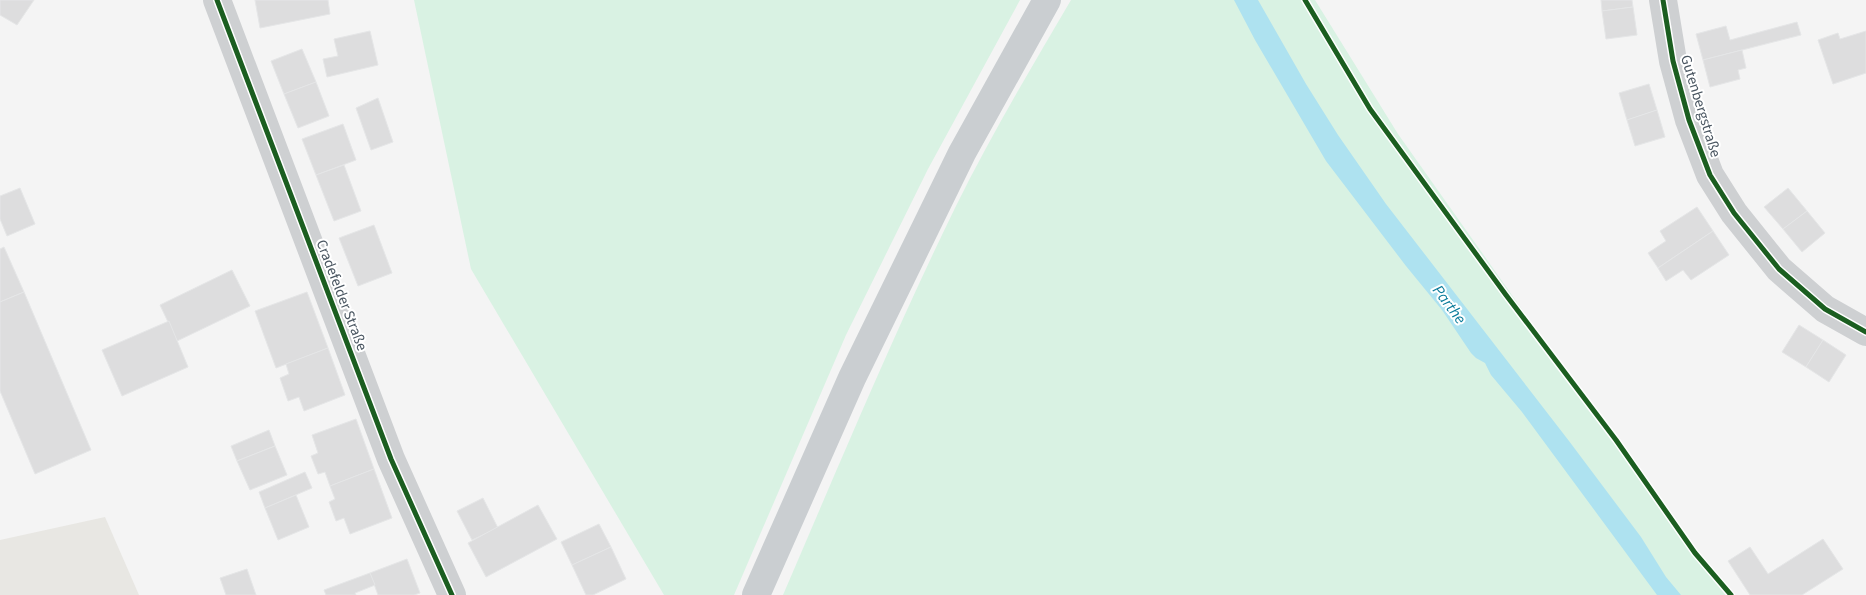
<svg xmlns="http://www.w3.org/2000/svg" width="1866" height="595" font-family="'Source Sans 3',sans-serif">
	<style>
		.commercial { fill: #e8e7e3 }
		.green { fill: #d9f2e3 }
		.water { fill: #aee2f0 }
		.building { fill: #ddddde; stroke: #e5e6e7 }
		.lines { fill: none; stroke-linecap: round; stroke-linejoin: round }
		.street { stroke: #ced0d2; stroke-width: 28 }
		.primary { stroke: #caced1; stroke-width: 28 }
		.cycleway-casing { stroke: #fff; stroke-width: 8 }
		.cycleway { stroke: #1b5e20; stroke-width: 5 }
		.labels { text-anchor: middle; stroke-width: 4; stroke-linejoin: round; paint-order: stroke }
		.street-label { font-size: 15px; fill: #4a5661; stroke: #fff }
		.water-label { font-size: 16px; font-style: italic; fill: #0c7c9b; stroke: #fff }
	</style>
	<rect width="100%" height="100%" fill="#f4f4f4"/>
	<polygon class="commercial" points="105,517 139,595 0,595 0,540"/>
	<g class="green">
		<polygon points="414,0 1020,0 928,169 846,335 734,595 664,595 471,269"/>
		<path d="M1071,0H1315L1398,134L1698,558L1732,595H783C839,465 893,335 955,208C990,137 1031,68 1071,0Z"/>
	</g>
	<polygon class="water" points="1234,0 1258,0 1306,84 1338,135 1386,204 1569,441 1641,537 1666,577 1681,595 1657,595 1522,412 1491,375 1485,363 1476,358 1471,353 1442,310 1406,266 1326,161 1255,40"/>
	<g class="building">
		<polygon points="0,0 34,0 17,25 0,15"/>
		<polygon points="255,0 328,0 330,14 260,28"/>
		<polygon points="1601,0 1632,0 1633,7 1602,11"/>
		<polygon points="1633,7 1637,35 1606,39 1602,11"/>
		<polygon points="1797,22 1801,35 1703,60 1696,34 1726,26 1730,40"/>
		<polygon points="370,31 378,65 327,77 323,59 338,56 334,39"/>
		<polygon points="1866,31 1866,73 1833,84 1818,40 1838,33 1840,39"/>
		<polygon points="302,49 316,82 284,94 271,61"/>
		<polygon points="1742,50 1746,68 1738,70 1740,79 1710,87 1703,60"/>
		<polygon points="316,82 329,116 298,128 284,94"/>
		<polygon points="1649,84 1657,110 1627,120 1619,93"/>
		<polygon points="378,98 393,142 371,150 356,108"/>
		<polygon points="1657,110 1665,137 1635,146 1627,120"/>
		<polygon points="343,124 356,160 316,175 302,139"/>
		<polygon points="344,165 361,211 334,221 316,175"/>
		<polygon points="20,188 35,224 7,236 0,219 0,196"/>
		<polygon points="1788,188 1807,211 1783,229 1764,207"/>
		<polygon points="1697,207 1713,231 1658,268 1648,253 1666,241 1660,231"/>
		<polygon points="1807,211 1825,233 1802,252 1783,229"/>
		<polygon points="374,225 392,273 358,286 339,238"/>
		<polygon points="1713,231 1729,255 1691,280 1683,270 1666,281 1658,268"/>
		<polygon points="4,247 24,292 0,302 0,249"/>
		<polygon points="232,270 250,306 177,341 160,305"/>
		<polygon points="24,292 91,450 35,474 0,391 0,302"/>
		<polygon points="307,292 328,348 276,368 255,311"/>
		<polygon points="169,321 188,367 122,396 102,350"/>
		<polygon points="1799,325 1823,340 1806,367 1782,352"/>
		<polygon points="1823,340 1846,355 1829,382 1806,367"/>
		<polygon points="328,348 345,395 304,411 299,397 288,401 280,378 289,374 286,364"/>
		<polygon points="356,419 374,469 330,486 325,472 318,474 311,456 318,453 312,435"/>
		<polygon points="269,430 275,446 237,461 231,446"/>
		<polygon points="275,446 287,475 250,490 237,461"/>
		<polygon points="374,469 392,518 350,534 344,518 336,521 329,502 335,499 330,486"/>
		<polygon points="305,472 312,488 265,508 259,492"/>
		<polygon points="296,495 309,527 278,540 265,508"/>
		<polygon points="483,498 498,528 472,540 457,511"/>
		<polygon points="538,505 557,539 486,577 468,543"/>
		<polygon points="599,524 611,547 572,565 561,542"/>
		<polygon points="1823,539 1843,569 1802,595 1750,595 1728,561 1750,547 1768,574"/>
		<polygon points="611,547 626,579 593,595 586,595 572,565"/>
		<polygon points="407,559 420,593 414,595 378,595 370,573"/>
		<polygon points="247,569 256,595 226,595 220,578"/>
		<polygon points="370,573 375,585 355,593 356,595 326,595 324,590"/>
	</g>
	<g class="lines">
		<g class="street">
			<polyline points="217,0 391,459 452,595"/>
			<polyline points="1663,0 1673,61 1689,120 1710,175 1734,213 1779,269 1825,309 1866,332"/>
		</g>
		<polyline class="primary" points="756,595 852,378 962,153 1047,0"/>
		<defs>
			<g id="cycleway">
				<polyline points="217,0 391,459 452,595"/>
				<polyline points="1305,0 1370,109 1506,295 1616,440 1695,553 1731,595"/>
				<polyline points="1663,0 1673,61 1689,120 1710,175 1734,213 1779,269 1825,309 1866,332"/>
			</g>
		</defs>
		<use href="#cycleway" class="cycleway-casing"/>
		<use href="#cycleway" class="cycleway"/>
	</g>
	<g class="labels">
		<g class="street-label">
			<text transform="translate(1701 106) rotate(73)" y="5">Gutenbergstraße</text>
			<text transform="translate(342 295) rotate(69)" y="5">Cradefelder Straße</text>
		</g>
		<g class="water-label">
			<text transform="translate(1450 304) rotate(53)" y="6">Parthe</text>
		</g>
	</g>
</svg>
